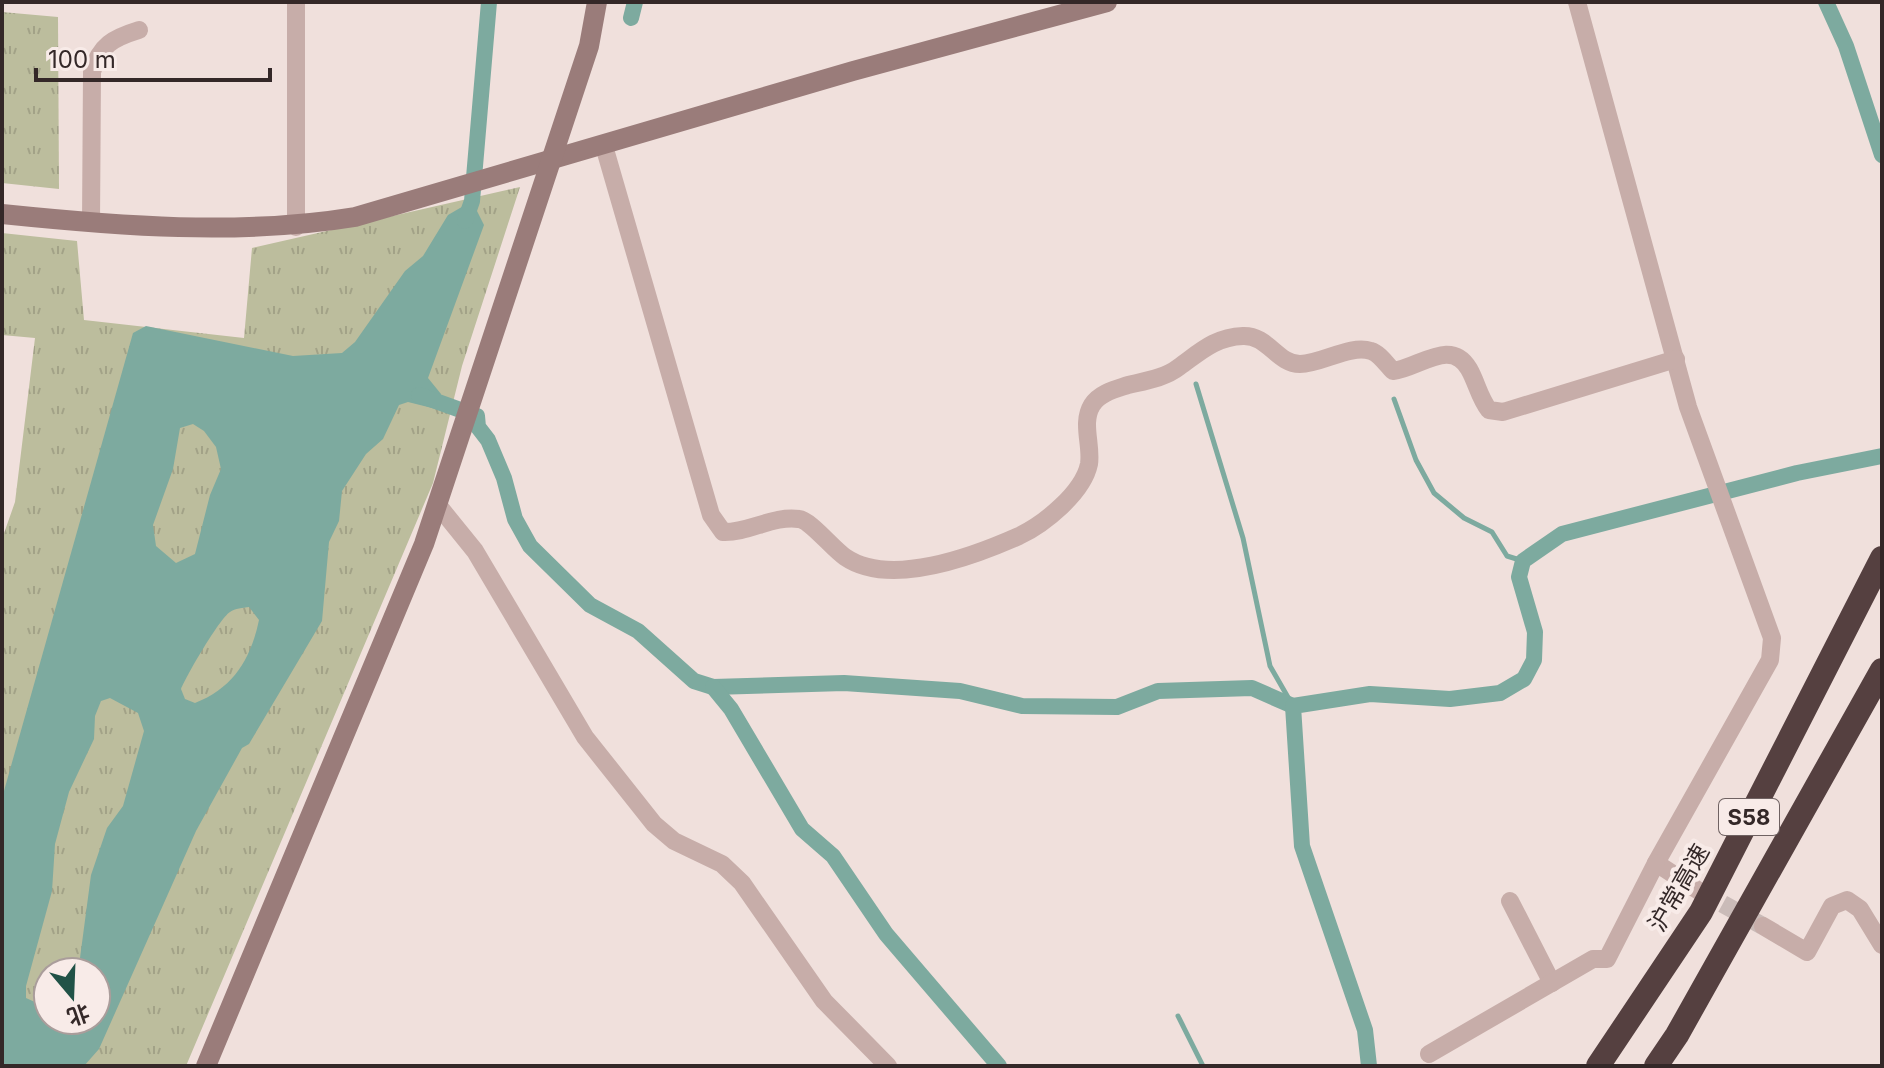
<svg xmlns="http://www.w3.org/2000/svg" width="1884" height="1068" font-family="Inter,'Noto Sans SC',sans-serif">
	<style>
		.park { fill: url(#park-tufts); fill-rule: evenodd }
		.water { fill: #7daa9f; fill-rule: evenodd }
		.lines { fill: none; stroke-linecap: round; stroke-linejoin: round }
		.stream { stroke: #7daa9f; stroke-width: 5 }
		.canal { stroke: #7daa9f; stroke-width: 16 }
		.street-tunnel { stroke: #cabbb8; stroke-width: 18; stroke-dasharray: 18 9; stroke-linecap: butt }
		.street { stroke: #c7ada9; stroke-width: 18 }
		.secondary { stroke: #9a7c7a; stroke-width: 20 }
		.highway { stroke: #554040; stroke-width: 24 }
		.labels { text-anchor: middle; stroke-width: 8; stroke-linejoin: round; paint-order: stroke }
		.shield { fill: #f8ebe8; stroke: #6f6262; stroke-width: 2 }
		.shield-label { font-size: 22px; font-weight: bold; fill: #342828 }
		.street-label { font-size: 24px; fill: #342828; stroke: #f8ebe8 }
	</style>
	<defs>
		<pattern id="park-tufts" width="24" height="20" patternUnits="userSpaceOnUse" patternTransform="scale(2)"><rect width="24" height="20" fill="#bcbd9d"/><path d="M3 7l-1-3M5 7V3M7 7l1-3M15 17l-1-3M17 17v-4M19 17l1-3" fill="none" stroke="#a2a287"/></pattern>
	</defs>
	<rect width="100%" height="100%" fill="#f0e0dc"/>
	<g class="park">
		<polygon points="2,12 58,17 59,189 2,183"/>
		<path d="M520,187L462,366L433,483L186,1066H2V539L15,502L35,338L2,335V233L77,241L84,320L244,338L252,248ZM48,972H96V1020H48Z"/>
	</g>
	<path class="water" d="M472,201L484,225L428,378L441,394L436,409L408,402L399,405L383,439L366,454L342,491L339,521L329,542L322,621L249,744L242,748L196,831L99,1049L84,1066H2V798L133,333L146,326L293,356L342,353L355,342L405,271L423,256L448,215ZM193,424L204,431L216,447L221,469L210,495L195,554L176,563L156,546L153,525L173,469L180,428ZM249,607L259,620C251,658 234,688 195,703L185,699L181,689C187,675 219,619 230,612C235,608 243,608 249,607ZM110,698L138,713L144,731L123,806L107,828L91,875L80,958L71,972H96V1020H48V1008L26,998V986L52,891L55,844L69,792L94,739L95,716L101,701Z"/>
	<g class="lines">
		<g class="stream">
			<polyline points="1196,384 1243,538 1270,666 1293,706"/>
			<polyline points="1394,399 1416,460 1434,493 1464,518 1492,532 1507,556 1523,561"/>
			<polyline points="1178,1016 1203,1066"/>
		</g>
		<g class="canal">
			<polyline points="1826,2 1846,46 1882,155"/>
			<polyline points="631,18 635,2"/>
			<polyline points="465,221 472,201 489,2"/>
			<polyline points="419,395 477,416 478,427 488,440 504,478 515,519 530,546 590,605 638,631 694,681 713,687 844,683 960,691 1022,706 1117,707 1158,691 1252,688 1293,706"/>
			<polyline points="713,687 731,709 802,829 833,856 886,934 999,1066"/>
			<polyline points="1369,1066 1365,1030 1302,846 1293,706 1370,694 1450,699 1500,693 1524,679 1534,660 1535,632 1519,577 1523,561 1562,534 1797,473 1882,456"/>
		</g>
		<polyline class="street-tunnel" points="1699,891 1763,926"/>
		<g class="street">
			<polyline points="1577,2 1688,407 1772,638 1770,660 1656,863 1699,891"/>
			<path d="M604,146L711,515L723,532C748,533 774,515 799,519C810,520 833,549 845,557C890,588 974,556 1019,536C1044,524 1083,493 1089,464C1092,445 1081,423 1092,405C1099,393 1116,389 1128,385C1145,381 1165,378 1179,367C1200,352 1215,337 1243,336C1268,335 1277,364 1300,364C1322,364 1350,344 1371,351C1379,353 1387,365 1393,371C1419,368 1451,337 1469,369C1477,383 1479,397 1489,410L1503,412L1676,359"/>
			<path d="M91,223L92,72C100,45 113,38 139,30"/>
			<polyline points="296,227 296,2"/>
			<polyline points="437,504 475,551 585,737 654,824 674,841 722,864 742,883 824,1001 888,1066"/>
			<polyline points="1510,901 1552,983"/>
			<polyline points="1763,926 1807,952 1832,906 1847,900 1860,909 1882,945"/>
			<polyline points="1429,1054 1593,959 1607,959 1656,863"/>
		</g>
		<g class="secondary">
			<path d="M2,214C119,226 239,236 355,217L853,71L1107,2"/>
			<polyline points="206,1066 424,544 589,46 597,2"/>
		</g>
		<g class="highway">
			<polyline points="1598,1066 1701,912 1882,558"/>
			<polyline points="1656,1066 1677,1035 1882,670"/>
		</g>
	</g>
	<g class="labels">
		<rect class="shield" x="1719" y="799" width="60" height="36" rx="6"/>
		<g class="shield-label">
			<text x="1749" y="825">S58</text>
		</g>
		<g class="street-label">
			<text transform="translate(1679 888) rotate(-60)" y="8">沪常高速</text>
		</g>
	</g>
	<rect width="1884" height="1068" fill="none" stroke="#342828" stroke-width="8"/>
	<g transform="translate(72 996) rotate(161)"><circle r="38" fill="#f8ebe8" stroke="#aa9d9b" stroke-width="2"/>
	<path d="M0-6L14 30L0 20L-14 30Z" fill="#215247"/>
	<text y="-12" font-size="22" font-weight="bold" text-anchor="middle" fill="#342828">北</text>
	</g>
	<path d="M36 68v12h234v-12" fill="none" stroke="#342828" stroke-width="4"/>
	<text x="48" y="68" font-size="24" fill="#342828" stroke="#f8ebe8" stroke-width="6" paint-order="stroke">100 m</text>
</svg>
